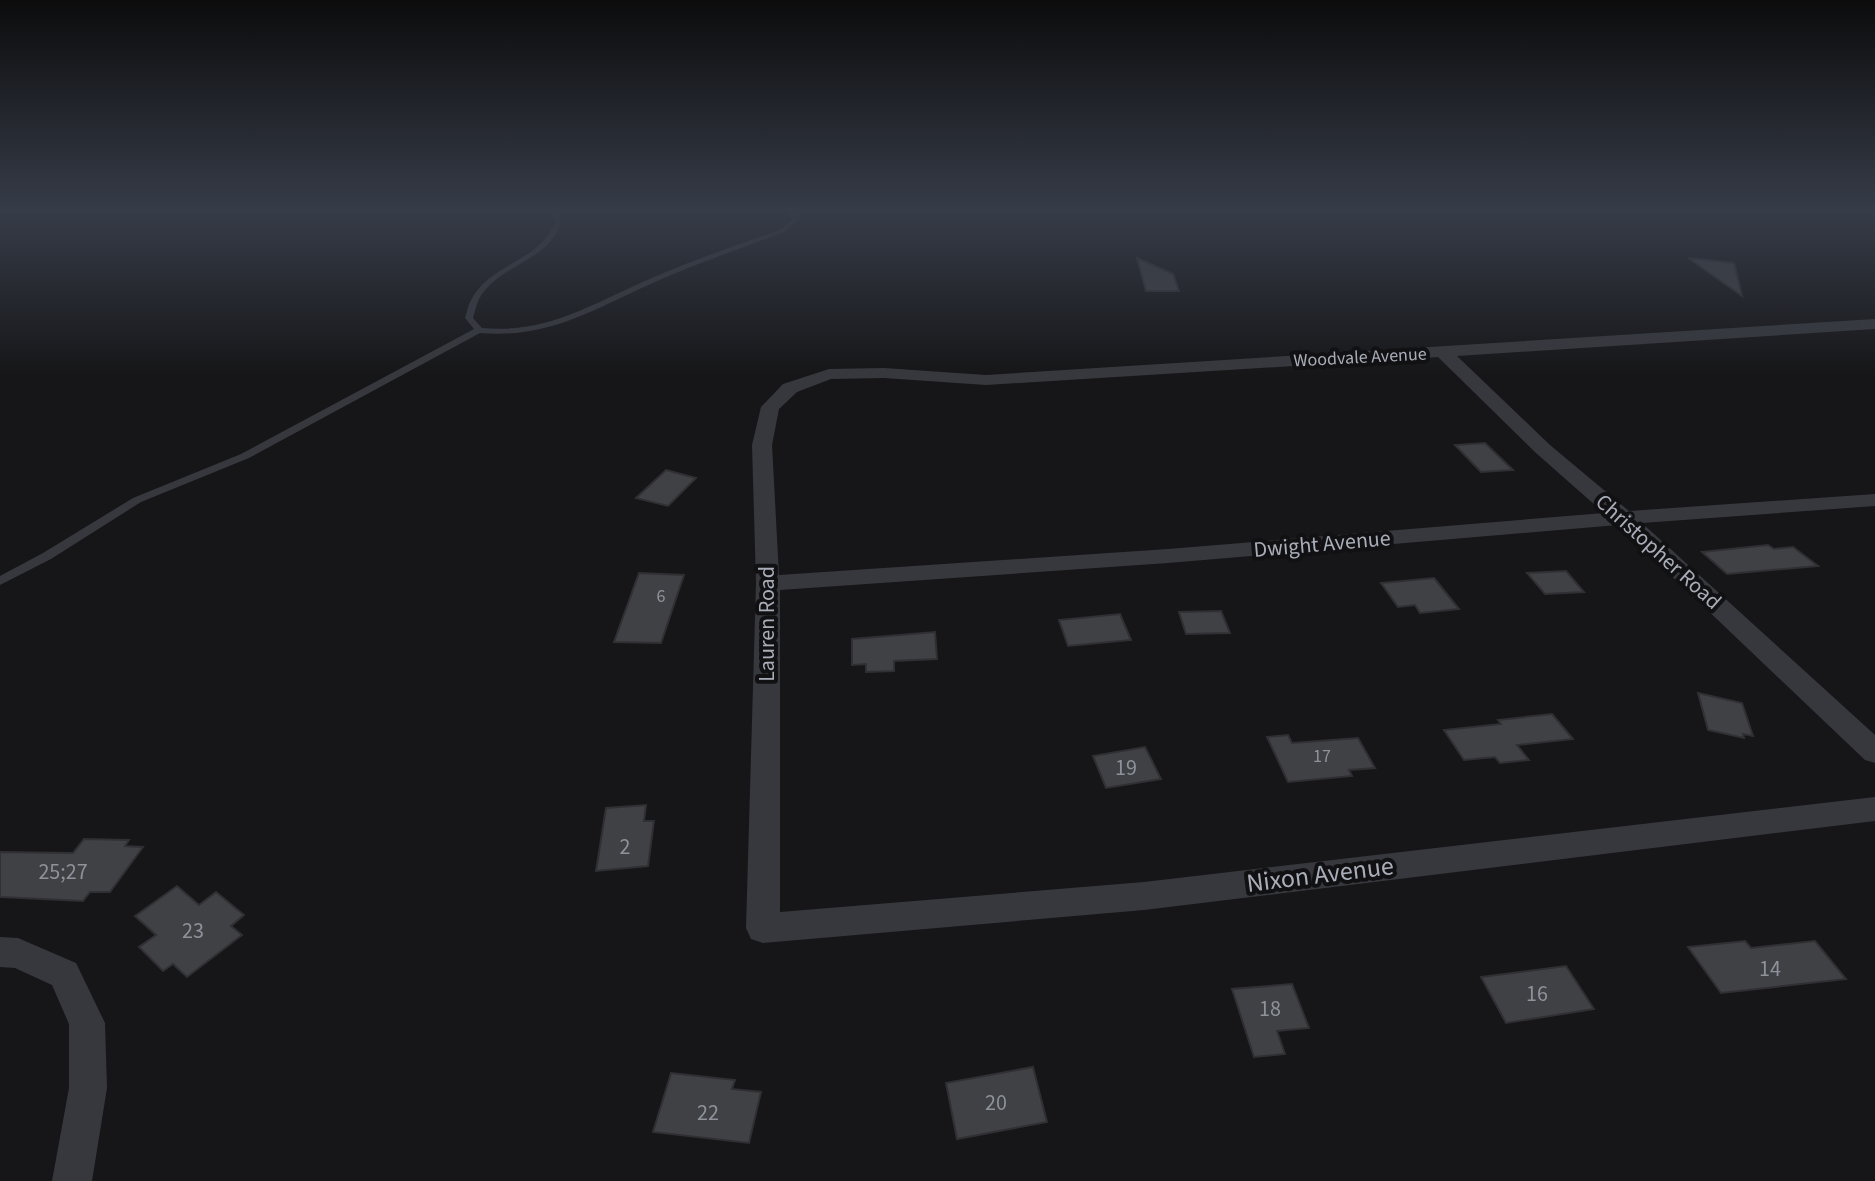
<svg xmlns="http://www.w3.org/2000/svg" width="1875" height="1181" font-family="'Source Sans 3',sans-serif">
	<style>
		.building { fill: #404145; stroke: #303034; stroke-width: 2 }
		.lines { fill: none; stroke-linecap: round; stroke-linejoin: round }
		.lane { fill: #37383d; fill-rule: evenodd }
		.street { fill: #37383d; fill-rule: evenodd }
		.labels { text-anchor: middle; stroke-width: 8; stroke-linejoin: round; paint-order: stroke }
		.far-street-label { font-size: 18px; fill: #a8adb8; stroke: #111113 }
		.number-label { font-size: 18px; fill: #8e929b }
		.street-label { font-size: 22px; fill: #a8adb8; stroke: #111113 }
		.near-number-label { font-size: 22px; fill: #8e929b }
		.near-street-label { font-size: 26px; fill: #a8adb8; stroke: #111113 }
	</style>
	<rect width="100%" height="100%" fill="#161618"/>
	<g class="building">
		<polygon points="1137,258 1173,274 1179,291 1146,291"/>
		<polygon points="1688,258 1734,263 1742,296"/>
		<polygon points="1485,443 1513,470 1481,472 1455,445"/>
		<polygon points="666,470 696,478 668,506 636,498"/>
		<polygon points="1768,545 1774,549 1793,547 1818,566 1727,574 1702,552"/>
		<polygon points="1566,571 1584,592 1545,594 1527,573"/>
		<polygon points="639,573 684,575 661,643 614,642"/>
		<polygon points="1434,578 1459,609 1420,613 1415,605 1398,607 1381,583"/>
		<polygon points="1221,611 1230,633 1186,634 1179,612"/>
		<polygon points="1120,614 1131,640 1068,646 1059,620"/>
		<polygon points="935,632 937,659 894,661 894,671 866,672 866,664 852,665 852,639"/>
		<polygon points="1698,693 1742,703 1753,736 1743,734 1744,738 1708,730"/>
		<polygon points="1552,714 1573,739 1517,745 1529,760 1500,763 1495,757 1464,760 1444,730 1501,724 1498,720"/>
		<polygon points="1288,735 1292,743 1358,738 1375,768 1349,770 1352,776 1288,782 1267,737"/>
		<polygon points="1145,747 1161,779 1106,788 1093,756"/>
		<polygon points="646,805 644,821 654,821 648,866 596,871 606,808"/>
		<polygon points="84,839 129,840 125,846 143,847 110,892 90,892 83,901 0,897 0,852 73,853"/>
		<polygon points="177,886 199,905 216,892 244,915 231,926 242,935 187,977 173,964 163,971 139,947 156,935 135,916"/>
		<polygon points="1745,941 1751,948 1815,941 1846,979 1721,993 1688,947"/>
		<polygon points="1566,966 1594,1009 1506,1023 1481,977"/>
		<polygon points="1292,984 1309,1028 1277,1031 1285,1054 1254,1057 1232,989"/>
		<polygon points="1033,1067 1047,1122 957,1139 946,1083"/>
		<polygon points="671,1073 735,1080 732,1089 761,1092 749,1143 653,1132"/>
	</g>
	<g class="lines">
		<path class="lane" d="M550,210H556L561,223C546,264 498,264 479,299C476,305 475,312 473,318L482,328C549,334 593,303 652,278C693,260 737,245 780,230L793,219L784,210H791L800,219L784,232C742,248 698,263 657,281C596,308 550,339 480,333L249,458L141,502L51,559L0,585V576L43,553L133,498L241,454L474,329L465,318C467,312 468,305 471,300C490,263 539,262 555,223Z"/>
		<g class="street">
			<path d="M1875,319V329L1457,356L1550,445L1629,511L1875,494V506L1642,523L1875,735V763L1865,760L1618,525L1168,563L780,590V912L1144,882L1875,797V821L1144,910L763,943L751,939L746,928L756,583L752,445L761,407L783,384L829,369L884,368L986,375ZM1438,357L1536,453L1604,513L1168,549L779,575L772,445L779,409L797,392L831,379L884,378L986,385Z"/>
			<polygon points="0,937 18,938 76,963 105,1023 107,1088 92,1181 52,1181 69,1088 69,1024 52,985 15,968 0,967"/>
		</g>
	</g>
	<linearGradient id="sky" x2="0" y2="1"><stop stop-color="#0c0c0d"/><stop offset="0.56" stop-color="#363c48"/><stop offset="1" stop-color="#363c48" stop-opacity="0"/></linearGradient>
	<rect width="1875" height="376" fill="url(#sky)"/>
	<g class="labels">
		<g class="far-street-label">
			<text transform="translate(1360 357) rotate(-3)" y="6">Woodvale Avenue</text>
		</g>
		<g class="number-label">
			<text x="661" y="602">6</text>
			<text x="1322" y="762">17</text>
		</g>
		<g class="street-label">
			<text transform="translate(1322 543) rotate(-5)" y="8">Dwight Avenue</text>
			<text transform="translate(1659 551) rotate(42)" y="8">Christopher Road</text>
			<text transform="translate(766 624) rotate(-90)" y="8">Lauren Road</text>
		</g>
		<g class="near-number-label">
			<text x="1126" y="775">19</text>
			<text x="625" y="854">2</text>
			<text x="63" y="879">25;27</text>
			<text x="193" y="938">23</text>
			<text x="1770" y="976">14</text>
			<text x="1537" y="1001">16</text>
			<text x="1270" y="1016">18</text>
			<text x="996" y="1110">20</text>
			<text x="708" y="1120">22</text>
		</g>
		<g class="near-street-label">
			<text transform="translate(1320 874) rotate(-7)" y="9">Nixon Avenue</text>
		</g>
	</g>
</svg>
